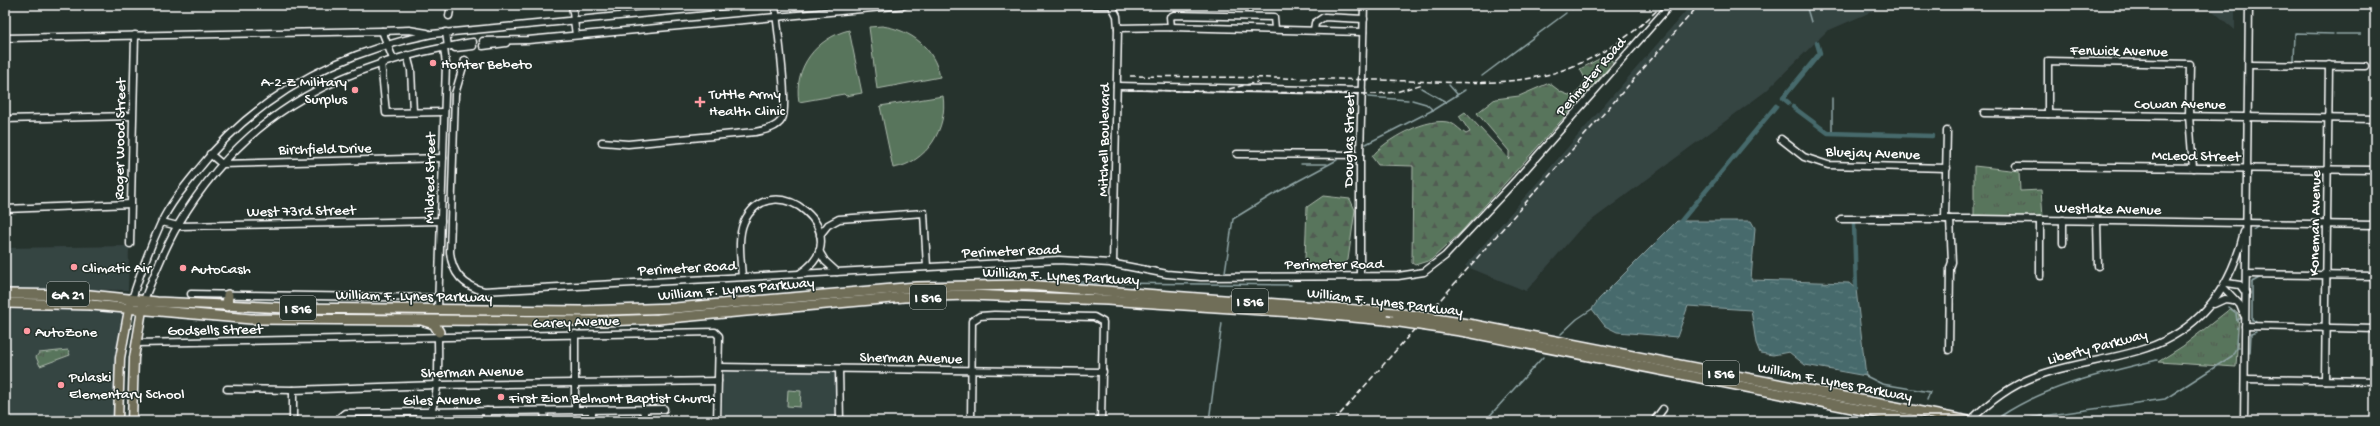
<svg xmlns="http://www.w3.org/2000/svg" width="2380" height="426" font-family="'Gochi Hand',sans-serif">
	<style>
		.built { fill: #364443 }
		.grass { fill: url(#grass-tufts); stroke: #acbaad }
		.forest { fill: url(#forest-firs); stroke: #acbaad }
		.pitch { fill: #58745b; stroke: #acbaad }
		.water { fill: url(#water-ripples); stroke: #91a6a7 }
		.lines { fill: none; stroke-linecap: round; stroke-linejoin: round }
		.stream { stroke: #91a6a7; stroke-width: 1.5 }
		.canal { stroke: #476b6c; stroke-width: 4.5 }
		.minor-casing { stroke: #fff; stroke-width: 9 }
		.major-casing { stroke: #fff; stroke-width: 11 }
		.highway-casing { stroke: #fff; stroke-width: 12 }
		.minor { stroke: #26332d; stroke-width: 6 }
		.major { stroke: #706e59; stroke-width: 8 }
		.highway { stroke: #706e59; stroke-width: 9 }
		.rail { stroke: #fff; stroke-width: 1.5; stroke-dasharray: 6 3; stroke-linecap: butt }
		.highway-bridge-casing { stroke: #fff; stroke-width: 12; stroke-linecap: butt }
		.highway-bridge { stroke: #706e59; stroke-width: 9 }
		.poi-dot { fill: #ff9aa2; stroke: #26332d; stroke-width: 1.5 }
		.labels { text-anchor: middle; stroke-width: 3; stroke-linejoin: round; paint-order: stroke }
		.shield { fill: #26332d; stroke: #bec2c0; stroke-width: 1 }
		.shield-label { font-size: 14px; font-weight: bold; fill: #fff }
		.street-label { font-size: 15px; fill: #fff; stroke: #26332d }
		.poi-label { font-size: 15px; fill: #fff; stroke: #26332d; text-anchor: start }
	</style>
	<defs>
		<pattern id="grass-tufts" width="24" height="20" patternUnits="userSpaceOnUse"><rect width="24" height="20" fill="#58745b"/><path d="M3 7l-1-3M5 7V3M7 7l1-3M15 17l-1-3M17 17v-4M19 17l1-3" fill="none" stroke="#515c52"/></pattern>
		<pattern id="forest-firs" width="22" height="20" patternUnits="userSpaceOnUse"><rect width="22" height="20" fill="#58745b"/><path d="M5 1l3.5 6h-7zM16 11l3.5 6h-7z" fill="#515c52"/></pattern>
		<pattern id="water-ripples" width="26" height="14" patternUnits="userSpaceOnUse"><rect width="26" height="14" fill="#476b6c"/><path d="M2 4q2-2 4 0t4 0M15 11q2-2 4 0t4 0" fill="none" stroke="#638182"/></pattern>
	</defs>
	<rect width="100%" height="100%" fill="#26332d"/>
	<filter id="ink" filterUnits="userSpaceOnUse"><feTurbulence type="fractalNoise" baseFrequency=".025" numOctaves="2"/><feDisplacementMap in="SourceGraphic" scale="8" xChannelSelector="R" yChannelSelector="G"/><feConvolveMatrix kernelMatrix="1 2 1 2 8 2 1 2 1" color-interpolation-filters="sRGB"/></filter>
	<g filter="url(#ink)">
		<g class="built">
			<polygon points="1691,5 1887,5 1827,31 1766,91 1580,229 1526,291 1465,266"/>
			<polygon points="2206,5 2235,5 2235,30"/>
			<polygon points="129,246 128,290 5,289 5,248"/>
			<polygon points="5,310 117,311 122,314 117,343 116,421 5,421"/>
			<polygon points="723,371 836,373 835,421 722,421"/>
		</g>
		<g class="grass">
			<polygon points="1974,166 2019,171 2020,191 2041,190 2043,217 1974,216"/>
			<polygon points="2231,308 2239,315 2236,367 2158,362 2183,346"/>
			<polygon points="68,350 70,355 40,366 36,357 39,353"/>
		</g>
		<g class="forest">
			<path d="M1610,57L1613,63L1461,232L1431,260L1415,265L1412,263L1413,166L1378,165L1372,157C1383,140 1430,115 1451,123C1456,125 1461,131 1466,134L1470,132L1459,116L1465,112L1509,159V151L1477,113L1495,99L1519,96L1549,83L1561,92L1574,97L1586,80L1580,69L1599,59Z"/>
			<path d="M1323,196L1350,199L1355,210L1348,260C1337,269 1326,273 1311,270L1305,258L1307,207Z"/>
		</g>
		<g class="pitch">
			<path d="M882,26C912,30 934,48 940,77L877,89L869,27Z"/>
			<path d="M849,30L862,93L846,96L844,94L799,102C793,67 817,38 849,30Z"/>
			<path d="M943,96C948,128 927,163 893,168L880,106Z"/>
			<polygon points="788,390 801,391 800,407 787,406"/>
		</g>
		<polygon class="water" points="1677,221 1751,221 1755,228 1751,280 1849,283 1856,289 1866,376 1805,365 1789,352 1773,355 1760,353 1756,343 1751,310 1688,306 1677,337 1617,332 1605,326 1592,309 1599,299"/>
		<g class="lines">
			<g class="stream">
				<polyline points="1806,5 1811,22"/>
				<polyline points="1572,9 1577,5"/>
				<polyline points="2336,34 2361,34"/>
				<polyline points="2294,62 2295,33 2333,34"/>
				<polyline points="1482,76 1566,13"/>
				<polyline points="1449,85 1457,94"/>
				<polyline points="1421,88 1446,102"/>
				<polyline points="1368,97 1408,100"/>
				<polyline points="1412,100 1426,104 1433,110"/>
				<polyline points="1832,133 1832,98"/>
				<polyline points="1366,144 1433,110 1465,90"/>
				<polyline points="1301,164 1327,164"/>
				<polyline points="2253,230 2259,226"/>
				<polyline points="1225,272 1233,219 1272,195 1337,160"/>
				<polyline points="1040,280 1098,283"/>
				<polyline points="2252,282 2261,277"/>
				<polyline points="1110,283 1291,285"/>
				<polyline points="2228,307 2236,313 2237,322"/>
				<polyline points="2252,319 2256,322"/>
				<polyline points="2237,320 2242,318"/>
				<polyline points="2252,320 2252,281"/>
				<polyline points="1561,334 1577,319 1592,309"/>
				<polyline points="2251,334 2256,332"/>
				<polyline points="2236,347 2237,327"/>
				<polyline points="2250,353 2251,334"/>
				<polyline points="1866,376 1882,384 1930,392 1927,400"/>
				<polyline points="2001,416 2022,419 2165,399 2232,356 2236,348 2239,348"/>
				<path d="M2001,416C2048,385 2103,373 2157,360"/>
				<polyline points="1209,421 1222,323"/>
				<polyline points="1485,421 1543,357"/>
			</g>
			<g class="canal">
				<polyline points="1789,103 1783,98 1820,53 1817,43"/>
				<polyline points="1793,107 1828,133 1932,136"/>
				<polyline points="1681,221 1776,106"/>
				<polyline points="1854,223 1856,289"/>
			</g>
			<defs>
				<g id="minor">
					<polyline points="572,5 576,35"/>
					<polyline points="1083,5 1123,5"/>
					<polyline points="1112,6 1117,16 1118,28 1113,264"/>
					<polyline points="449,16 451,5"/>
					<polyline points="1171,27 1170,17 1174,15 1274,17 1275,29"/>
					<polyline points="1118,28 1171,27 1363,32"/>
					<polyline points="1314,30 1315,23 1324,17 1364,19"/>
					<polyline points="382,31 409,30 427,33"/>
					<polyline points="446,32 448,47"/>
					<polyline points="5,38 382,31 393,59"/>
					<polyline points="483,41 528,40 905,5"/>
					<polyline points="483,46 506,43"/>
					<polyline points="455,48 473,46"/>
					<polyline points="407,55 411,70 413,112"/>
					<path d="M465,60L455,94L450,252C452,273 463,286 484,291L1059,260L1110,263L1167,274L1201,277L1398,276L1424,272L1445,256L1517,179L1670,5"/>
					<polyline points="381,62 386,113 444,112"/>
					<polyline points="2249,65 2365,66"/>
					<polyline points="1117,86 1362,91"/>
					<polyline points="1984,113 2375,119"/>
					<polyline points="2048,114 2048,61 2190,64 2189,116 2193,168"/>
					<polyline points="5,119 132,116"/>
					<polyline points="1781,139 1804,157 1828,165 1947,168"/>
					<path d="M602,142L628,144L755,132C765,130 777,128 782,119C789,107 777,24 775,5"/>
					<polyline points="210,154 222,164 443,158"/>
					<polyline points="1237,154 1360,155"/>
					<polyline points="2016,166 2375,170"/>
					<polyline points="5,209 131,204"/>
					<polyline points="1841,219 1980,219 2375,225"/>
					<polyline points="1945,219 1947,131"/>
					<polyline points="2040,220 2040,276"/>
					<polyline points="2063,220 2063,243"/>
					<polyline points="2097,221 2098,266"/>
					<polyline points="162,222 178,226 441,221"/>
					<polyline points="820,235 828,225 839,219 924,213 927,267"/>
					<polyline points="130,244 135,35"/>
					<polyline points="819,251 825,261 837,272"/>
					<polyline points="2247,274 2375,276"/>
					<polyline points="1360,276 1360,155 1364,5"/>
					<path d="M742,277C741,260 737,238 744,222C772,163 862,235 799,274"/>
					<polyline points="2227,283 2240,285 2246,293"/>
					<polyline points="2224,288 2240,305 2244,315"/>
					<polyline points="191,294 438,298"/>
					<path d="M132,299C140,274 150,247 161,223C170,204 184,187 197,171C257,95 339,52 432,34L733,5"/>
					<path d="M144,300C154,275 164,249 178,225C240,120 328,70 446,47C455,46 463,43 473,42"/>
					<polyline points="2214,304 2225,299 2233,300"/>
					<polyline points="438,309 446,64 444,48"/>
					<polyline points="2245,326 2375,329"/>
					<polyline points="136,343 715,332 719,336 717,421"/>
					<polyline points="1949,350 1950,268 1952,262 1950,219"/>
					<polyline points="719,367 1103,372"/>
					<polyline points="839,369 840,421"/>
					<polyline points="2245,379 2375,381"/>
					<polyline points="2325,380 2329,65"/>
					<polyline points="227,389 293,390 437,385 718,381"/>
					<polyline points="293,390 293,421"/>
					<polyline points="575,410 575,334"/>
					<polyline points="642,410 644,412 644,421"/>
					<polyline points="544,411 545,421"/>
					<polyline points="592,412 592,421"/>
					<polyline points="387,413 387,421"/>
					<polyline points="340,421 340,417 345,413 664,409"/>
					<path d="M426,421C441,398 438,363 438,336"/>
					<polyline points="487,421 487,411"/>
					<polyline points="971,421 972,321 980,316 994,315 1094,317 1103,322 1101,421"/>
					<polyline points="1654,421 1663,409"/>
					<path d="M1970,421C1989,402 2010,386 2034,377C2068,364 2103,361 2137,351C2198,334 2230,291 2244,232"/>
					<polyline points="2244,421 2249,5"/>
				</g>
				<g id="major">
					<polyline points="118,421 120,358 130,304"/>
					<polyline points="132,421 134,358 143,304"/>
				</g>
				<g id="highway">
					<polyline points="5,294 90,295 157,302 287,308 581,311 675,308 916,287 1026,285 1396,313"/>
					<polyline points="5,303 91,305 251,319 604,321 658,319 904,297 969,295 1107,300 1309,313 1386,320"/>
					<polyline points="227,306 228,295"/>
					<polyline points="424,321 434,324 439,332"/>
					<polyline points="1474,325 1968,421"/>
					<polyline points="1467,332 1918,421"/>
				</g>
			</defs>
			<use href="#minor" class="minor-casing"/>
			<use href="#major" class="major-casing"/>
			<use href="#highway" class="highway-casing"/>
			<use href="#minor" class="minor"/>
			<use href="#major" class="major"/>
			<use href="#highway" class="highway"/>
			<g class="rail">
				<path d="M1130,76C1213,77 1296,78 1378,80C1433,81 1497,88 1550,74C1593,62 1631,38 1662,5"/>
				<polyline points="1229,89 1258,82"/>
				<polyline points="1128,90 1374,94 1396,92 1423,84"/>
				<polyline points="1334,421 1699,5"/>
			</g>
			<defs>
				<g id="highway-bridge">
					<polyline points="1396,313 1474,325"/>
					<polyline points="1386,320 1467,332"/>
				</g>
			</defs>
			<use href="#highway-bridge" class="highway-bridge-casing"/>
			<use href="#highway-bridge" class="highway-bridge"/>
		</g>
	</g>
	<g class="poi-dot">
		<circle cx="433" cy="63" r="4"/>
		<circle cx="355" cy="90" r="4"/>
		<path d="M698 96h4v4h4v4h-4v4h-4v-4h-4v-4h4z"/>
		<circle cx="74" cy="267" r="4"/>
		<circle cx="183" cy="268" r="4"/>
		<circle cx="27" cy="331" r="4"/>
		<circle cx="61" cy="385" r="4"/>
		<circle cx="501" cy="397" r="4"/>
	</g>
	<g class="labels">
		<g class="shield">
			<rect x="47" y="282" width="42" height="24" rx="3"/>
			<rect x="910" y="285" width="36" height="24" rx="3"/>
			<rect x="1232" y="289" width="36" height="24" rx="3"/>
			<rect x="280" y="296" width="36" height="24" rx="3"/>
			<rect x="1703" y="361" width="36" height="24" rx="3"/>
		</g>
		<g class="shield-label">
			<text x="68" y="299">GA 21</text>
			<text x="928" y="302">I 516</text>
			<text x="1250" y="306">I 516</text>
			<text x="298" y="313">I 516</text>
			<text x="1721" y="378">I 516</text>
		</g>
		<g class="street-label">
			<text transform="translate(2119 50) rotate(1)" y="5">Fenwick Avenue</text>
			<text transform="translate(1590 76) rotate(-49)" y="5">Perimeter Road</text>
			<text x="2180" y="108">Cowan Avenue</text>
			<text transform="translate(119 139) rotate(-89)" y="5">Roger Wood Street</text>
			<text transform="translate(1103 140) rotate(-89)" y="5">Mitchell Boulevard</text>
			<text transform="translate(1348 140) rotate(-89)" y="5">Douglas Street</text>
			<text transform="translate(325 148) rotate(-1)" y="5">Birchfield Drive</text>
			<text transform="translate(1873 152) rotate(2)" y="5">Bluejay Avenue</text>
			<text transform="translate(2196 155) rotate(1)" y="5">McLeod Street</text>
			<text transform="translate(429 178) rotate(-89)" y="5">Mildred Street</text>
			<text transform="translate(2108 208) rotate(1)" y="5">Westlake Avenue</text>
			<text transform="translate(301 210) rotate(-1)" y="5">West 73rd Street</text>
			<text transform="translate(2314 223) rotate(-89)" y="5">Koneman Avenue</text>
			<text transform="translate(1011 250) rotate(-2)" y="5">Perimeter Road</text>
			<text x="1334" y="268">Perimeter Road</text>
			<text transform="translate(687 267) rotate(-3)" y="5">Perimeter Road</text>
			<text transform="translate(1061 275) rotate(3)" y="5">William F. Lynes Parkway</text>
			<text transform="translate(736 288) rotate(-5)" y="5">William F. Lynes Parkway</text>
			<text transform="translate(414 295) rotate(1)" y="5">William F. Lynes Parkway</text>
			<text transform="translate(1385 301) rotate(7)" y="5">William F. Lynes Parkway</text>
			<text transform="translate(576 321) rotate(-2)" y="5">Garey Avenue</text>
			<text transform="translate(215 329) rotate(-1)" y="5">Godsells Street</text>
			<text transform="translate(2097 346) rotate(-15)" y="5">Liberty Parkway</text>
			<text transform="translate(911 357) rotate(1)" y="5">Sherman Avenue</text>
			<text transform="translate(472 371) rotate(-1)" y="5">Sherman Avenue</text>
			<text transform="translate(1835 381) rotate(11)" y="5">William F. Lynes Parkway</text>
			<text transform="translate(442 399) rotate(-1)" y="5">Giles Avenue</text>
		</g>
		<g class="poi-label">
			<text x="441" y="68">Honter Bebeto</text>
			<text x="347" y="86" text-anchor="end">A-2-Z Military<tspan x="347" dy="17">Surplus</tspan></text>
			<text x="709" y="98">Tuttle Army<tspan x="709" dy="17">Health Clinic</tspan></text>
			<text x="82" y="272">Climatic Air</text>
			<text x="191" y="273">AutoCash</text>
			<text x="35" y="336">AutoZone</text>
			<text x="69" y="381">Pulaski<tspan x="69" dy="17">Elementary School</tspan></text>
			<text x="509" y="402">First Zion Belmont Baptist Church</text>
		</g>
	</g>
	<rect width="2380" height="426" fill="none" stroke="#26332d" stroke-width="20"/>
	<rect x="10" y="10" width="2360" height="406" fill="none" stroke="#fff" stroke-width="1.5" filter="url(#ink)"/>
</svg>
